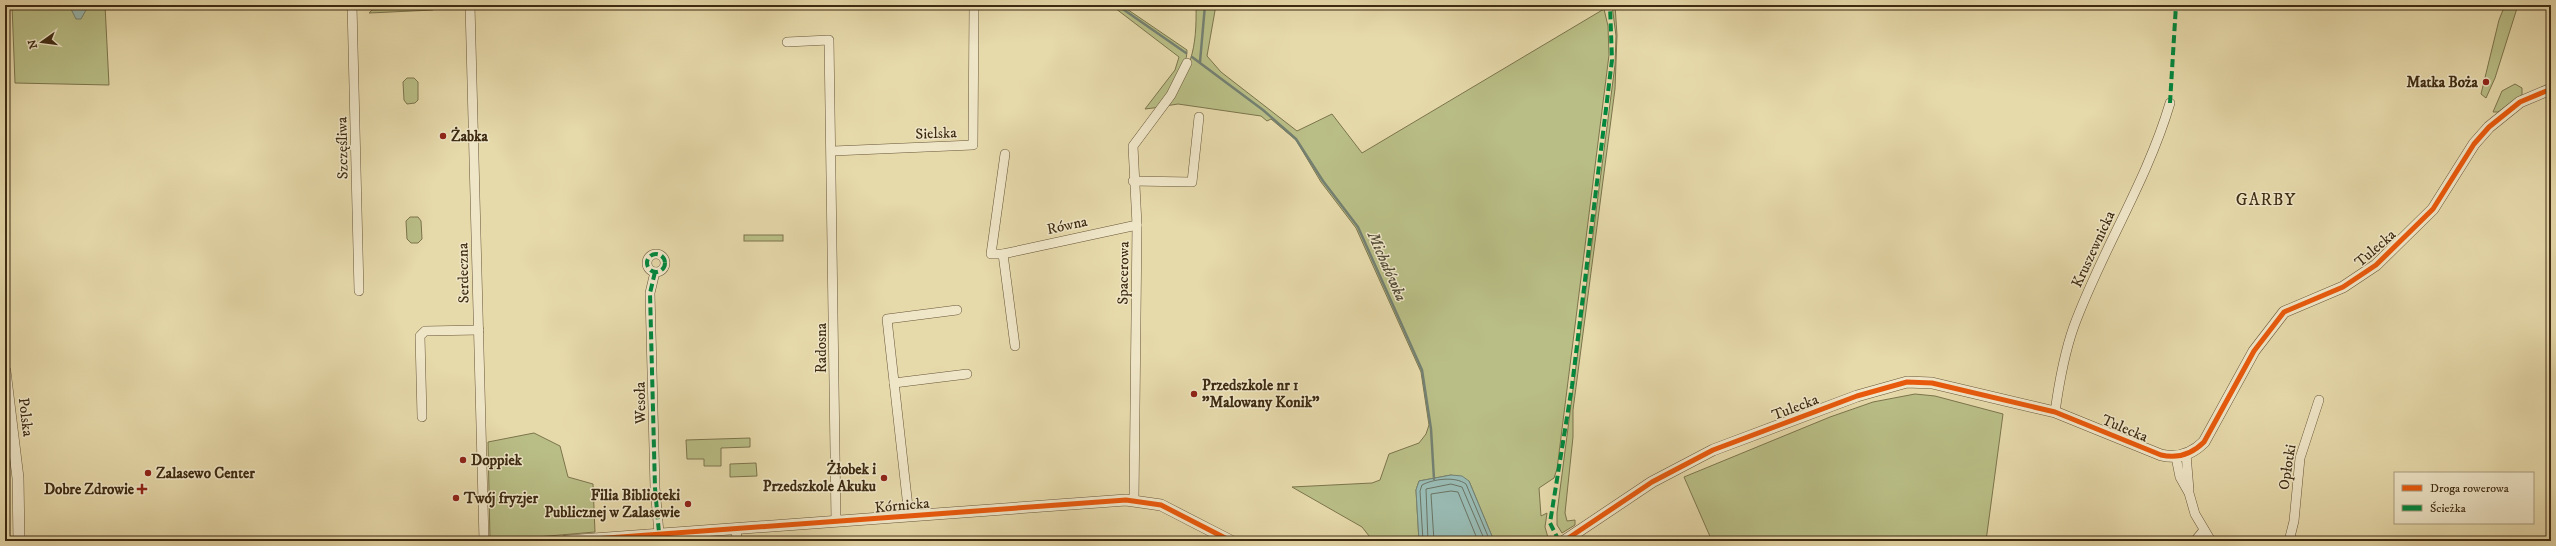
<svg xmlns="http://www.w3.org/2000/svg" width="2556" height="546" font-family="'IM FELL DW Pica',serif">
	<style>
		.green { fill: #b9be86; stroke: #7c744c }
		.water { fill: #98b9b1; stroke: #748071 }
		.lines { fill: none; stroke-linecap: round; stroke-linejoin: round }
		.shore { stroke: #6b7262; stroke-width: 1 }
		.stream { stroke: #748071; stroke-width: 2.5 }
		.minor-casing { stroke: #685638; stroke-width: 10 }
		.tertiary-casing { stroke: #685638; stroke-width: 12 }
		.minor { stroke: #efe6c8; stroke-width: 9 }
		.tertiary { stroke: #efe6c8; stroke-width: 11 }
		.quiet { stroke: #00873e; stroke-width: 4; stroke-dasharray: 8 4; stroke-linecap: butt }
		.cycleway-casing { stroke: #efe6c8; stroke-width: 8 }
		.cycleway { stroke: #e8590c; stroke-width: 5 }
		.poi-dot { fill: #8f2418; stroke: #efe6c8; stroke-width: 1.5 }
		.labels { text-anchor: middle; stroke-width: 3; stroke-linejoin: round; paint-order: stroke }
		.poi-label { font-size: 15px; font-weight: bold; fill: #3e2b12; stroke: #efe6c8; text-anchor: start }
		.street-label { font-size: 15px; fill: #3e2b12; stroke: #efe6c8 }
		.water-label { font-size: 16px; font-style: italic; fill: #544e3a; stroke: #efe6c8 }
		.quarter-label { font-size: 17px; letter-spacing: 1px; fill: #3e2b12; stroke: #efe6c8 }
	</style>
	<rect width="100%" height="100%" fill="#e6d9aa"/>
	<filter id="stains"><feTurbulence type="fractalNoise" baseFrequency=".005" numOctaves="4"/><feColorMatrix values="0 0 0 0 .2 0 0 0 0 .09 0 0 0 0 .02 0 0 0 .5 -.17"/></filter>
	<radialGradient id="worn" r=".72"><stop offset=".6" stop-color="#630" stop-opacity="0"/><stop offset="1" stop-color="#630" stop-opacity=".3"/></radialGradient>
	<g class="green">
		<polygon points="12,5 105,5 109,85 15,83"/>
		<polygon points="433,5 439,5 433,10 369,13 372,10 433,8"/>
		<path d="M1111,5H1121L1187,50C1187,70 1171,90 1161,107L1145,109L1175,70L1179,57Z"/>
		<path d="M1196,5H1216L1207,56L1221,72L1297,131L1332,114L1362,153L1604,9L1608,26L1609,55L1557,469L1554,478L1539,488L1541,516L1547,513L1545,527L1549,541H1494L1469,481L1451,475L1419,481L1416,490L1419,541H1373L1362,527L1292,487L1372,483L1380,480L1389,454L1419,443L1426,434L1429,425L1421,372L1356,228L1321,182L1296,140L1271,119L1267,121L1261,116L1178,104L1165,106C1191,70 1197,50 1196,5Z"/>
		<polygon points="1612,5 1615,5 1617,35 1615,89 1573,410 1573,437 1565,513 1567,521 1575,520 1575,525 1562,533 1557,525 1557,513 1615,65 1616,36"/>
		<polygon points="2505,5 2518,5 2495,78 2486,98 2481,94 2499,20"/>
		<polygon points="407,78 414,78 418,82 418,100 415,103 407,104 404,100 403,82"/>
		<polygon points="2515,84 2522,88 2522,95 2498,112 2493,112 2502,91"/>
		<polygon points="410,217 418,217 421,221 422,239 418,243 411,243 407,239 406,221"/>
		<rect x="744" y="235" width="39" height="6"/>
		<polygon points="1915,394 1935,396 2003,414 1986,541 1712,541 1684,477 1830,417 1873,402"/>
		<polygon points="534,433 560,446 568,477 593,484 595,532 490,541 488,442"/>
		<polygon points="750,438 750,447 721,448 721,466 704,466 704,459 687,459 686,440"/>
		<polygon points="756,463 757,476 730,477 730,464"/>
	</g>
	<g class="water">
		<polygon points="73,5 86,5 86,10 81,19 76,19 71,9"/>
		<polygon points="1451,475 1462,476 1469,481 1494,541 1419,541 1416,490 1419,481"/>
	</g>
	<g class="lines">
		<g class="shore">
			<path d="M1423,541L1420,491L1422,485C1433,479 1455,476 1466,484L1490,541"/>
			<polyline points="1428,541 1426,489 1451,484 1462,487 1485,541"/>
			<polyline points="1434,541 1431,494 1451,491 1458,492 1478,541"/>
		</g>
		<g class="stream">
			<polyline points="1117,5 1186,53"/>
			<polyline points="1192,57 1263,110 1296,139 1323,181 1358,227 1422,370 1431,429 1434,479"/>
			<polyline points="1200,62 1205,5"/>
		</g>
		<defs>
			<g id="minor">
				<polyline points="352,5 359,291"/>
				<polyline points="470,5 484,541"/>
				<polyline points="787,42 829,40 836,521"/>
				<polyline points="833,151 973,145 974,5"/>
				<polyline points="1005,154 991,254 1003,254 1137,225"/>
				<polyline points="1133,181 1192,182 1199,117"/>
				<polyline points="1003,254 1015,346"/>
				<circle cx="656" cy="263" r="9"/>
				<polyline points="655,272 650,293 655,488 659,533"/>
				<polyline points="894,383 967,374"/>
				<path d="M2055,412C2059,383 2064,354 2074,326C2102,250 2147,181 2170,103"/>
				<polyline points="422,417 420,336 425,331 479,330"/>
				<polyline points="2186,454 2189,490"/>
				<polyline points="2176,457 2180,477 2189,493 2195,514 2211,541"/>
				<polyline points="1134,500 1137,225 1133,146 1171,95 1187,63"/>
				<polyline points="909,516 887,319 957,310"/>
				<polyline points="736,528 737,541"/>
				<polyline points="2195,541 2204,530"/>
				<polyline points="2289,541 2294,521 2300,458 2319,400"/>
			</g>
			<g id="tertiary">
				<polyline points="5,371 18,478 19,541"/>
				<polyline points="566,541 1126,500 1161,505 1231,541"/>
				<path d="M1564,541L1652,482L1713,450L1857,396L1907,382L1932,383L2055,412L2161,455C2178,459 2192,454 2204,442L2254,351L2284,312L2343,287L2376,265L2433,209L2474,144L2489,127L2520,102L2551,89"/>
			</g>
		</defs>
		<use href="#minor" class="minor-casing"/>
		<use href="#tertiary" class="tertiary-casing"/>
		<use href="#minor" class="minor"/>
		<use href="#tertiary" class="tertiary"/>
		<g class="quiet">
			<polyline points="2170,103 2176,5"/>
			<circle cx="656" cy="263" r="9"/>
			<polyline points="655,272 650,293 655,488 659,533"/>
			<polyline points="1559,541 1550,523 1572,386 1612,60 1610,5"/>
		</g>
		<defs>
			<g id="cycleway">
				<polyline points="566,541 1126,500 1161,505 1231,541"/>
				<path d="M1564,541L1652,482L1713,450L1857,396L1907,382L1932,383L2055,412L2161,455C2178,459 2192,454 2204,442L2254,351L2284,312L2343,287L2376,265L2433,209L2474,144L2489,127L2520,102L2551,89"/>
			</g>
		</defs>
		<use href="#cycleway" class="cycleway-casing"/>
		<use href="#cycleway" class="cycleway"/>
	</g>
	<g class="poi-dot">
		<circle cx="2486" cy="82" r="4"/>
		<circle cx="443" cy="136" r="4"/>
		<circle cx="1194" cy="394" r="4"/>
		<circle cx="463" cy="460" r="4"/>
		<circle cx="148" cy="473" r="4"/>
		<circle cx="884" cy="478" r="4"/>
		<path d="M140 483h4v4h4v4h-4v4h-4v-4h-4v-4h4z"/>
		<circle cx="456" cy="498" r="4"/>
		<circle cx="688" cy="504" r="4"/>
	</g>
	<g class="labels">
		<g class="poi-label">
			<text x="2478" y="87" text-anchor="end">Matka Boża</text>
			<text x="451" y="141">Żabka</text>
			<text x="1202" y="390">Przedszkole nr 1<tspan x="1202" dy="17">"Malowany Konik"</tspan></text>
			<text x="471" y="465">Doppiek</text>
			<text x="876" y="474" text-anchor="end">Żłobek i<tspan x="876" dy="17">Przedszkole Akuku</tspan></text>
			<text x="156" y="478">Zalasewo Center</text>
			<text x="134" y="494" text-anchor="end">Dobre Zdrowie</text>
			<text x="680" y="500" text-anchor="end">Filia Biblioteki<tspan x="680" dy="17">Publicznej w Zalasewie</tspan></text>
			<text x="464" y="503">Twój fryzjer</text>
		</g>
		<g class="street-label">
			<text transform="translate(936 133) rotate(-2)" y="5">Sielska</text>
			<text transform="translate(342 148) rotate(-91)" y="5">Szczęśliwa</text>
			<text transform="translate(1067 225) rotate(-12)" y="5">Równa</text>
			<text transform="translate(2375 248) rotate(-41)" y="5">Tulecka</text>
			<text transform="translate(2093 249) rotate(-65)" y="5">Kruszewnicka</text>
			<text transform="translate(463 273) rotate(-91)" y="5">Serdeczna</text>
			<text transform="translate(1123 273) rotate(-89)" y="5">Spacerowa</text>
			<text transform="translate(821 348) rotate(-90)" y="5">Radosna</text>
			<text transform="translate(640 403) rotate(-91)" y="5">Wesoła</text>
			<text transform="translate(1795 407) rotate(-21)" y="5">Tulecka</text>
			<text transform="translate(26 417) rotate(83)" y="5">Polska</text>
			<text transform="translate(2125 428) rotate(23)" y="5">Tulecka</text>
			<text transform="translate(2287 467) rotate(-81)" y="5">Opłotki</text>
			<text transform="translate(902 505) rotate(-5)" y="5">Kórnicka</text>
		</g>
		<g class="water-label">
			<text transform="translate(1388 266) rotate(66)" y="6">Michałówka</text>
		</g>
		<g class="quarter-label">
			<text x="2266" y="205">GARBY</text>
		</g>
	</g>
	<rect width="2556" height="546" fill="none" stroke="#e6d9aa" stroke-width="20"/>
	<rect x="6" y="6" width="2544" height="534" fill="none" stroke="#3e2b12" stroke-width="2"/>
	<rect x="10" y="10" width="2536" height="526" fill="none" stroke="#3e2b12"/>
	<rect x="2394" y="472" width="140" height="52" fill="#efe6c8" stroke="#a89b7f"/>
	<rect x="2402" y="485" width="20" height="6" fill="#e8590c" stroke="#a89b7f"/>
	<text x="2430" y="492" font-size="12" fill="#3e2b12">Droga rowerowa</text>
	<rect x="2402" y="505" width="20" height="6" fill="#00873e" stroke="#a89b7f"/>
	<text x="2430" y="512" font-size="12" fill="#3e2b12">Ścieżka</text>
	<g transform="translate(42 42) rotate(256)" stroke="#efe6c8" stroke-width="3" paint-order="stroke">
	<path d="M0-3L7 15L0 10L-7 15Z" fill="#3e2b12"/>
	<text y="-6" font-size="11" font-weight="bold" text-anchor="middle" fill="#3e2b12">N</text>
	</g>
	<rect width="100%" height="100%" filter="url(#stains)"/>
	<rect width="100%" height="100%" fill="url(#worn)"/>
</svg>
